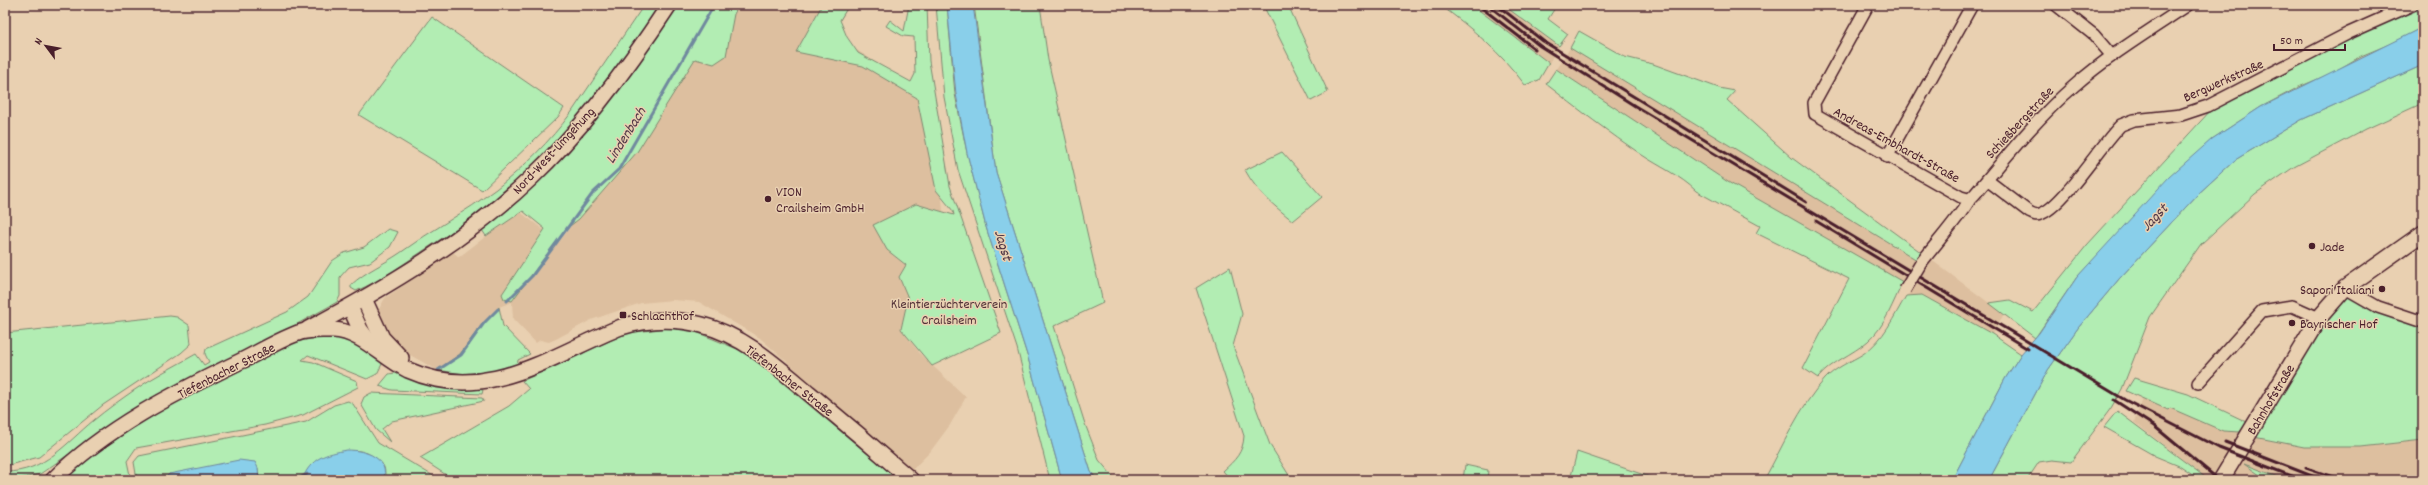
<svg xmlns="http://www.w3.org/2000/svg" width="2428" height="485" font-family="Dekko,sans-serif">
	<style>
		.built { fill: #ddbf9f }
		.green { fill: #b2edb3; stroke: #7e866f }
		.water { fill: #89cfea; stroke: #70899e }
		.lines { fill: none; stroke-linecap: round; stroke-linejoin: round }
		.stream { stroke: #70899e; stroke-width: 3 }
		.street-casing { stroke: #4a1f2b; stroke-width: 14 }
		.secondary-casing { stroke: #4a1f2b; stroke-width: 18 }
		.street { stroke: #e9d0b1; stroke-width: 11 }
		.secondary { stroke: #e9d0b1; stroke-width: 15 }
		.rail { stroke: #4a1f2b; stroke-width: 3 }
		.street-bridge-casing { stroke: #4a1f2b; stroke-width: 14; stroke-linecap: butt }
		.street-bridge { stroke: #e9d0b1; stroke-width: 11 }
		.poi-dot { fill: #4a1f2b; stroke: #e9d0b1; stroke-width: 1.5 }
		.labels { text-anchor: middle; stroke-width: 3; stroke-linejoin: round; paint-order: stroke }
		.street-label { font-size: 14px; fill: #4a1f2b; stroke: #e9d0b1 }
		.poi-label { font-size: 14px; fill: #4a1f2b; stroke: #e9d0b1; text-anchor: start }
		.park-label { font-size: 14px; fill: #543439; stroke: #e9d0b1 }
		.water-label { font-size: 15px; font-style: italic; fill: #533948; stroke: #e9d0b1 }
	</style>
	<rect width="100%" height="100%" fill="#e9d0b1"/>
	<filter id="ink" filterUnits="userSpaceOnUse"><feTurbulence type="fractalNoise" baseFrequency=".025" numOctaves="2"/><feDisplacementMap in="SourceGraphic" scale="8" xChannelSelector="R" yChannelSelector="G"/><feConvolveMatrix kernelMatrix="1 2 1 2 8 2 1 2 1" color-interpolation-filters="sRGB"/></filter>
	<g filter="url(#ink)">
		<g class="built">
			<polygon points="716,5 850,5 832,34 932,99 938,136 943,212 916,204 887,250 906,265 899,277 908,298 901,329 921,355 966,397 950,425 930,452 911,471 760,338 699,302 673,300 641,303 591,320 556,339 549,342 540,340 536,343 513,319 512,302 499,307 483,323 460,354 437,370 401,350 382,327 378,311 385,298 453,252 459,257 519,211 559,242 595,194"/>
			<polygon points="1472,5 1503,5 1559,46 1549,63"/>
			<polygon points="1570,48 1917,260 1922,253 2004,314 1992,334 1922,295 1906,296 1903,282 1728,182 1556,69"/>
			<polygon points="2144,395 2189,395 2259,428 2255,437 2304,447 2361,447 2423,440 2423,480 2209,480 2134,422"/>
		</g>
		<g class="green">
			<path d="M644,5H659C615,77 560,148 494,202C474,219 451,232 429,247C406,262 382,280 356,291L351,288V285C366,271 384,264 400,253C431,230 466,212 496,189C524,167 550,141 571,113Z"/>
			<polygon points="674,5 739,5 734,14 726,56 714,64 695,59 637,152 579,219 566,229 512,301 504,299 502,294 545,229 523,211 486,236 480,227 549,169"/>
			<polygon points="822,5 849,5 840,20 847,37 858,53 911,82 915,74 914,37 903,36 886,26 890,20 904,31 909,5 927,5 929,61 950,186 1001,333 932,366 901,329 908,298 899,277 906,265 887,250 873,225 916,204 954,215 953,211 936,190 917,98 863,66 796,52"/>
			<polygon points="936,5 947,5 955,94 967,153 986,227 1028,358 1062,480 1050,480 1017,348 958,170 944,97"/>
			<polygon points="974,5 1040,5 1048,60 1103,303 1054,326 1085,424 1099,460 1116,480 1097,480 1091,472 996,172"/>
			<polygon points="1263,5 1288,5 1328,92 1311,101"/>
			<path d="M1440,5H1472L1549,63L1539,80L1525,85C1501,53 1472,28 1440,5Z"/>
			<polygon points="1503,5 1549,5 1555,8 1548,19 1568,34 1559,46"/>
			<polygon points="2423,5 2423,27 2392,43 2361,56 2332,73 2299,87 2261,107 2212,139 2077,277 2035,338 1989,303 2010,300 2033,312 2087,245 2211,110 2307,60"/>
			<polygon points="432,17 564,108 558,117 482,190 359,115"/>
			<polygon points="1579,31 1625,57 1653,64 1719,88 1735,91 1727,100 1792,158 1922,253 1917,260 1570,48"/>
			<polygon points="2423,65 2423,103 2366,129 2294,167 2255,194 2201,244 2150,317 2122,389 2111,408 2071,462 2052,460 2039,462 2027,480 1989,480 2048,370 2078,328 2119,279 2198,194 2235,160 2301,120"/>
			<path d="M1556,69L1728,182L1903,282C1893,302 1885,327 1868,341C1852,355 1832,361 1818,378L1803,368L1849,279L1756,233L1760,226L1696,191C1681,176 1660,167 1642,155C1609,133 1577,108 1546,84Z"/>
			<path d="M1282,152L1322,197L1293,221C1273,205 1257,192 1245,170Z"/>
			<path d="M388,229L398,232L390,247L370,262L349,267L340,277V296L337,302L100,433L40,474L15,480H5V472C45,472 66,443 94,420C106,410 120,400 133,391C153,377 175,366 196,354L204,365L209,362L205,354L206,349L287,312L308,297L332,261L344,253L364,247Z"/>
			<path d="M1230,267L1242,314L1233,346L1270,445L1292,480H1231L1223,471C1235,460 1243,453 1244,436L1196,288Z"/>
			<path d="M1922,295L1992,334L2021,354L2005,379L1952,480H1764C1783,446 1799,407 1825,379C1836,367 1850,362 1863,354C1884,340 1894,316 1906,296Z"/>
			<polygon points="2349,295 2360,304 2423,326 2423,440 2361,447 2304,447 2254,437 2313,335"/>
			<polygon points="499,307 503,326 530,354 518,360 517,367 477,376 437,370 460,354 483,323"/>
			<polygon points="170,316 177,317 189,325 191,344 181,353 103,405 39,457 5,466 5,333"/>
			<polygon points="669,328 696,332 747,353 899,480 454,480 420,458 509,406 529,389 522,381 627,333"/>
			<path d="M329,335C349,337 371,346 382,364L377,374L367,379L308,355L302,360L313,362L357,381L358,387L303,415L265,425L136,448L127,461L131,480H64L78,466L100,450L158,412L287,344Z"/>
			<polygon points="401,372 460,387 483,390 482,394 392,390 379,386 389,374"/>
			<polygon points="2134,378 2188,394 2247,422 2240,432 2223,431 2170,408 2168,410 2126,391"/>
			<polygon points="371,393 482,398 484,401 392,421 382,429 390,442 376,430 361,404 364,397"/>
			<path d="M348,401L353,404L378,443L440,480H384C386,470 385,465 377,459C351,438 327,461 304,475L302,480H259L258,468L169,474L164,480H137L134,462L139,456L306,422L334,405Z"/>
			<polygon points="2117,411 2209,480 2200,480 2179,466 2155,456 2104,427"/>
			<polygon points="1577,452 1653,478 1657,480 1570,480"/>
			<polygon points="2244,464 2287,480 2267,480"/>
			<polygon points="1465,465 1488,470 1487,480 1463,480"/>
		</g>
		<g class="water">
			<polygon points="947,5 973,5 996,172 1091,472 1097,480 1062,480 1028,358 986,227 967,153 956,94"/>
			<polygon points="2423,27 2423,65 2301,120 2235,160 2198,194 2119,279 2078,328 2048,370 1989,480 1952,480 2005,379 2021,354 2039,333 2077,277 2169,177 2212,139 2261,107"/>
			<path d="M347,450C366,450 389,458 384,480H302C311,457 326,454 347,450Z"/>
			<polygon points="239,460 255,462 258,468 259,480 164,480 169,474"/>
		</g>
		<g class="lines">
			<g class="stream">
				<polyline points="507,301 532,276 593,193 619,169 714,5"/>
				<polyline points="438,370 461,355 484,323 498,309"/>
				<polyline points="296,480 307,474"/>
			</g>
			<defs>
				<g id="street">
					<polyline points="1868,5 1814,103 1815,114 1961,197 1968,199"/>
					<polyline points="2056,5 2094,35 2112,56"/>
					<polyline points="1887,157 1972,5"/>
					<path d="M1987,180L2029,212C2033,214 2036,216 2040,214C2062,208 2102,143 2121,125L2134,120L2181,115L2208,106L2349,33L2412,5"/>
					<path d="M1921,263C1935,245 1949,229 1962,211C1968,204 1968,200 1975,194C2006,157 2037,118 2074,86C2108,56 2149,31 2188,5"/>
					<polyline points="2345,288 2378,307 2423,322"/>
					<polyline points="2198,383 2262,311 2292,306 2319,318"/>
				</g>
				<g id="secondary">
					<polyline points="364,299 382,338 401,358"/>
					<polyline points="350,307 360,329 370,343"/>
					<path d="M308,329C387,287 466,240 531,178C584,128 629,66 669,5"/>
					<path d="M53,480C105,428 175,393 241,361C260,352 280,339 301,332C310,329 323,330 333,330C361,331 383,358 408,370C487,405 551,355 621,327C648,319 675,318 702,325C743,335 778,367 809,393C844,422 878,451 911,480"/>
					<polyline points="2221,480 2319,318 2345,288 2423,233"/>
				</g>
			</defs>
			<use href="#street" class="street-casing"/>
			<use href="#secondary" class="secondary-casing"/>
			<use href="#street" class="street"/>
			<use href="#secondary" class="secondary"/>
			<g class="rail">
				<polyline points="1478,5 1535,49"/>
				<polyline points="1488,5 1540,46 1635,106 2125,400 2219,448 2302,480"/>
				<polyline points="1497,5 1543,41 1806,202"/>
				<polyline points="1816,221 2028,349"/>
				<polyline points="2114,400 2154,426 2219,480"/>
				<polyline points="2225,442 2322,480"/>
				<polyline points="2306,468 2342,480"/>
			</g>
			<defs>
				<polyline id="street-bridge" points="1905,290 1921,263"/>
			</defs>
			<use href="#street-bridge" class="street-bridge-casing"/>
			<use href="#street-bridge" class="street-bridge"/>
		</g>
	</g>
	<g class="poi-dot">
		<circle cx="768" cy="199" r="4"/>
		<circle cx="2312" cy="246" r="4"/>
		<circle cx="2382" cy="289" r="4"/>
		<rect x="619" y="311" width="8" height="8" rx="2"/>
		<circle cx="2292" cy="323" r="4"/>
	</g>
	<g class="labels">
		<g class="street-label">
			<text transform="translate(2223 80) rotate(-24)" y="5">Bergwerkstraße</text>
			<text transform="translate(2019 122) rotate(-47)" y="5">Schießbergstraße</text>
			<text transform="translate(1897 144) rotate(29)" y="5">Andreas-Embhardt-Straße</text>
			<text transform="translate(553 150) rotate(-47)" y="5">Nord-West-Umgehung</text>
			<text transform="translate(226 370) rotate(-27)" y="5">Tiefenbacher Straße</text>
			<text transform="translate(790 380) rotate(38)" y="5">Tiefenbacher Straße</text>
			<text transform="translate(2270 399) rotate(-59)" y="5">Bahnhofstraße</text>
		</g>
		<g class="poi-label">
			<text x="776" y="196">VION<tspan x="776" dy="16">Crailsheim GmbH</tspan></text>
			<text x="2320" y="251">Jade</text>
			<text x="2374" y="294" text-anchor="end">Sapori Italiani</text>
			<text x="631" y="320">Schlachthof</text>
			<text x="2300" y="328">Bayrischer Hof</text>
		</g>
		<g class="park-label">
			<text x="949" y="308">Kleintierzüchterverein<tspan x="949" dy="16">Crailsheim</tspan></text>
		</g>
		<g class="water-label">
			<text transform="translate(625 135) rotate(-58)" y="5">Lindenbach</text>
			<text transform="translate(2154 217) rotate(-47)" y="5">Jagst</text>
			<text transform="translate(1004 245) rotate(73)" y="5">Jagst</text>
		</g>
	</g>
	<rect width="2428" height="485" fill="none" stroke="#e9d0b1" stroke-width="20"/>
	<rect x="10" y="10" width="2408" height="465" fill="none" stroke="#4a1f2b" stroke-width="1.5" filter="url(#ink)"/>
	<g transform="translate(46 46) rotate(302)" stroke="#e9d0b1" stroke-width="3" paint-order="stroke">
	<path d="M0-3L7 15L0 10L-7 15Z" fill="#4a1f2b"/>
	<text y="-6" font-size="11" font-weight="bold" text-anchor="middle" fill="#4a1f2b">N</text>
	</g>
	<path d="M2274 44v6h71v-6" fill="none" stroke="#4a1f2b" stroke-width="2"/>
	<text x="2280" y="44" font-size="12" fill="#4a1f2b" stroke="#e9d0b1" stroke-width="3" paint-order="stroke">50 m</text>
</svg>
